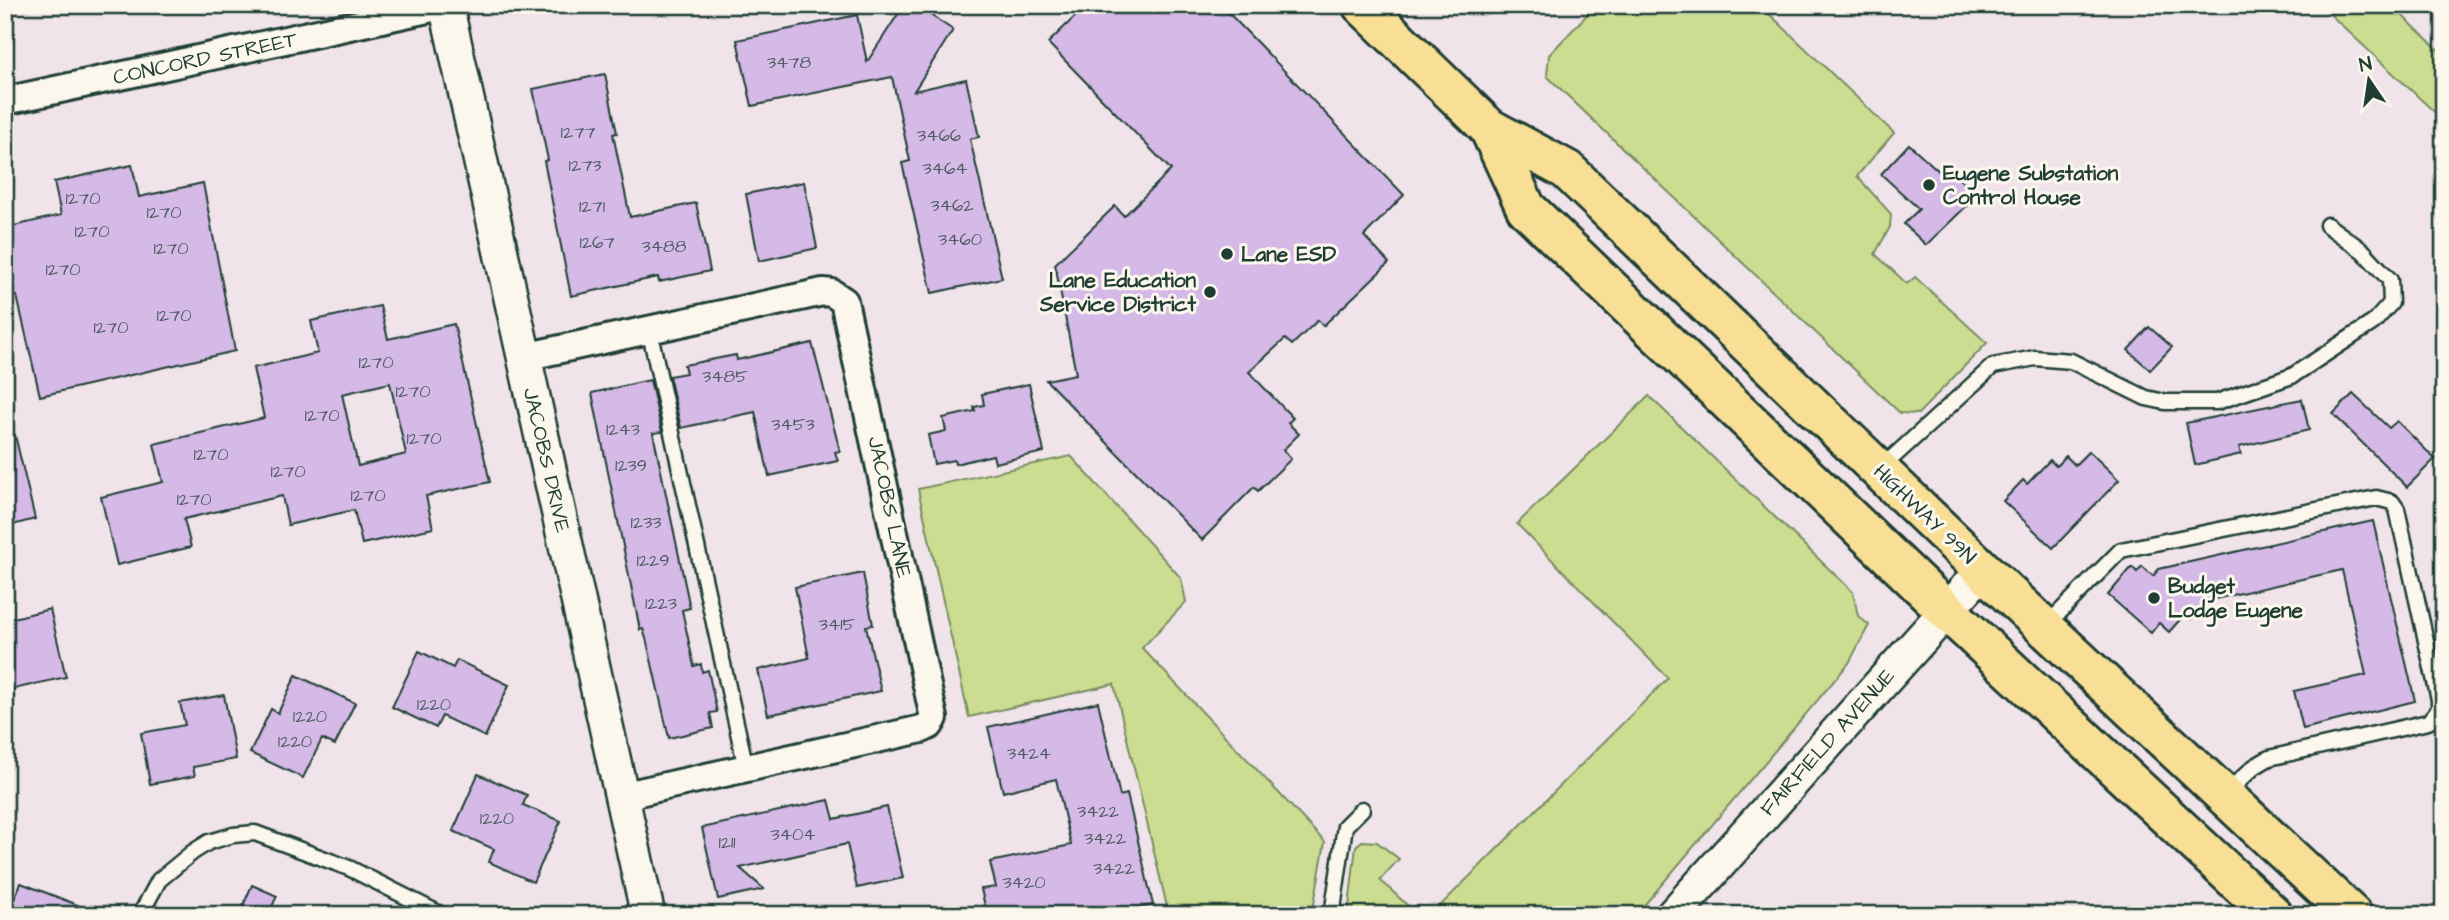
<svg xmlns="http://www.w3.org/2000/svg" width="2449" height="920" font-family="'Architects Daughter',sans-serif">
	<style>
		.green { fill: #ccdd91; stroke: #768d62; stroke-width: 2 }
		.building { fill: #d5b9e7; stroke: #1f3d34; stroke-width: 2; fill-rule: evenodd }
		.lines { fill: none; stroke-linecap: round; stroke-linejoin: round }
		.service-casing { stroke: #1f3d34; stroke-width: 19 }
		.minor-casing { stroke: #1f3d34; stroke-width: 32 }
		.tertiary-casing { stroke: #1f3d34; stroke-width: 38 }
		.primary-casing { stroke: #1f3d34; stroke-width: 44 }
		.service { stroke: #fbf7ec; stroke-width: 14 }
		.minor { stroke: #fbf7ec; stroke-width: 26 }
		.tertiary { stroke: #fbf7ec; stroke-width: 33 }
		.primary { stroke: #f9df96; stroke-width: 38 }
		.poi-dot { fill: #1f3d34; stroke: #fbf7ec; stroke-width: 2.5 }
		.labels { text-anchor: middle; stroke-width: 6; stroke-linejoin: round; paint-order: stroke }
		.number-label { font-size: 18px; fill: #4c5c61 }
		.street-label { font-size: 21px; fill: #1f3d34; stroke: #fbf7ec }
		.poi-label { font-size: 21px; font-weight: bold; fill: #1f3d34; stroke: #fbf7ec; text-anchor: start }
	</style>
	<rect width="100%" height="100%" fill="#f0e4ea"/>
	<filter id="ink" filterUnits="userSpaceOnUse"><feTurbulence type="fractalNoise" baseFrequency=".0143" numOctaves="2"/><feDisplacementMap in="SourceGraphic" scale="14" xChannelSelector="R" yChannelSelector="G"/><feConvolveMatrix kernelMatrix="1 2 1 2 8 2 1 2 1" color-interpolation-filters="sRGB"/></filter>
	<g filter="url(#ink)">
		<g class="green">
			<polygon points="1596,5 1760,5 1894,133 1857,176 1891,214 1890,227 1875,254 1907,284 1915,277 1987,343 1918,414 1900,413 1547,76 1549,55"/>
			<polygon points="2320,5 2391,5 2444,55 2444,121"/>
			<polygon points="1649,396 1853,592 1858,616 1869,625 1849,663 1636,915 1431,915 1668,678 1517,524"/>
			<polygon points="1071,456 1181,578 1186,602 1142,648 1325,842 1312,915 1169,915 1114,684 969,717 918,489"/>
			<polygon points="1362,841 1377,842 1399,859 1380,880 1418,915 1348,915 1356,846"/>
		</g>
		<g class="building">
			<polygon points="904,5 915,5 953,30 914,91 966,79 979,137 970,139 1002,278 932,293 902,163 910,161 892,77 752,106 737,40 857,15 867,62"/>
			<polygon points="1087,5 1221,5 1404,195 1364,236 1389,263 1323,326 1318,320 1292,345 1285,339 1249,372 1293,418 1288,423 1299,434 1283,450 1291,459 1258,491 1254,487 1202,540 1046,380 1076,374 1055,264 1115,206 1124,216 1171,170 1048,43"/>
			<polygon points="605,74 617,133 613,134 630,217 696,203 710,271 659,282 658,277 571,296 544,161 548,160 533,89"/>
			<polygon points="1909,144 1941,173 1947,167 1977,196 1926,245 1904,224 1919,209 1881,174"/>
			<polygon points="132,165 139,197 203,183 235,351 40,396 17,296 13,297 5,261 5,228 61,215 54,182"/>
			<polygon points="804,182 817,248 759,261 746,194"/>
			<path d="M380,306L388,339L454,324L490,482L426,496L433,528L362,544L354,510L288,525L282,496L184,519L191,547L117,565L101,497L163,482L154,444L264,418L253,368L318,353L311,321ZM390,383L406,454L358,466L342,394Z"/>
			<polygon points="2149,327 2172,347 2150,370 2128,350"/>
			<polygon points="812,343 840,451 835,452 838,461 769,476 755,412 681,428 669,376 686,373 684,365 736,355 737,360"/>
			<polygon points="650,380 662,432 653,433 690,608 682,610 694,666 701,664 702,672 708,670 717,712 710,713 713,728 669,738 647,642 643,629 640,630 592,393"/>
			<polygon points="1029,384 1044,452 995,463 993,455 955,464 954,460 934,464 928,435 946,431 943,418 975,411 974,407 984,405 982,394"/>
			<polygon points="2353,394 2389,428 2397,421 2435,459 2407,487 2333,414"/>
			<polygon points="2302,399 2309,430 2239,447 2241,454 2195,465 2186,423"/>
			<polygon points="15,435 35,519 5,527 5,437"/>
			<polygon points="2089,451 2119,480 2053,548 2003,501 2023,480 2027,484 2050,460 2056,466 2066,456 2075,465"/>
			<polygon points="2373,521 2415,701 2303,729 2294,691 2366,675 2342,570 2206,601 2191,619 2185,614 2169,632 2159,623 2151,633 2108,595 2132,567 2137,572 2142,566 2153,576 2159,569"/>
			<polygon points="863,573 873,625 866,626 881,691 768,715 758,670 809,658 795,587"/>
			<polygon points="50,609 66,677 5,691 5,620"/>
			<polygon points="419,651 453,668 457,660 509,685 485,737 442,716 436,728 392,707"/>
			<polygon points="296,675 355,703 335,745 322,739 303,778 250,753 271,709 278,713"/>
			<polygon points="224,695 236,759 193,767 195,776 150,784 141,733 185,725 180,703"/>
			<polygon points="1098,702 1120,796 1127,794 1153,905 1109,915 987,915 981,889 996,887 990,862 1071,845 1056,779 1003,792 988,727"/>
			<polygon points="478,774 527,795 523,805 561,821 533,882 489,862 494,849 453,831"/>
			<polygon points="829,800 834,819 887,807 903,878 857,888 847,844 740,868 764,889 718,899 702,828"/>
			<polygon points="21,883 98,913 98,915 7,915"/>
			<polygon points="252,885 277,896 268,915 239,915"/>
		</g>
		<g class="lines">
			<defs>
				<g id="service">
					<polyline points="649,329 746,768"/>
					<polyline points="1881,468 1993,366 2035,358 2071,361 2146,398 2165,402 2217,402 2292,376 2374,322 2391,303 2390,280 2363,251 2327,225"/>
					<polyline points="2046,626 2121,550 2376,498 2392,502 2397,509 2439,700 2439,709 2428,722 2269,758 2254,767 2226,793"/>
					<polyline points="140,915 159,880 193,852 209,842 233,835 255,833 349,868 442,915"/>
					<polyline points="623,915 646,909"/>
					<polyline points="1332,915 1345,826 1362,809"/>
				</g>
				<g id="minor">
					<polyline points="5,101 446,5"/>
					<polyline points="524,357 823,292 832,293 844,301 934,718 930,725 922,729 621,796"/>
				</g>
				<g id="tertiary">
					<polyline points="446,5 648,915"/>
					<polyline points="1673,915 1983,570"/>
				</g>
				<g id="primary">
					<polyline points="1362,5 1489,128 1567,170 1983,570 2352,915"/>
					<polyline points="1489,128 1526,208 1946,610 2273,915"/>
				</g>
			</defs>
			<use href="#service" class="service-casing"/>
			<use href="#minor" class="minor-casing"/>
			<use href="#tertiary" class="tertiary-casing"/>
			<use href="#primary" class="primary-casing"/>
			<use href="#service" class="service"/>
			<use href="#minor" class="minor"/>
			<use href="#tertiary" class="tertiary"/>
			<use href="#primary" class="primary"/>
		</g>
	</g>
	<g class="poi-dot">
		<circle cx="1929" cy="185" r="7"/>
		<circle cx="1227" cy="254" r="7"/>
		<circle cx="1210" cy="292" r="7"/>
		<circle cx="2154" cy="598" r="7"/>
	</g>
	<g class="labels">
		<g class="number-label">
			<text x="789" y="68">3478</text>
			<text x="578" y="138">1277</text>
			<text x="939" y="141">3466</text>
			<text x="585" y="171">1273</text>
			<text x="945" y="174">3464</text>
			<text x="83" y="204">1270</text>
			<text x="952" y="211">3462</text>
			<text x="592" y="212">1271</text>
			<text x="164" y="218">1270</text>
			<text x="92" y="237">1270</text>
			<text x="960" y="245">3460</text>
			<text x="597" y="248">1267</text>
			<text x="664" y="252">3488</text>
			<text x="171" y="254">1270</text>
			<text x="63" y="275">1270</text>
			<text x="174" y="321">1270</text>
			<text x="111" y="333">1270</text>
			<text x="376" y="368">1270</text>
			<text x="725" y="382">3485</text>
			<text x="413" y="397">1270</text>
			<text x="322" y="421">1270</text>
			<text x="793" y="430">3453</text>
			<text x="623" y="435">1243</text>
			<text x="424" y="444">1270</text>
			<text x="211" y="460">1270</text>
			<text x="631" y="471">1239</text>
			<text x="288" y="477">1270</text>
			<text x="368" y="501">1270</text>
			<text x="194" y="505">1270</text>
			<text x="646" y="528">1233</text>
			<text x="653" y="566">1229</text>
			<text x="661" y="609">1223</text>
			<text x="837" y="630">3415</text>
			<text x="434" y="710">1220</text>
			<text x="310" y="722">1220</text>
			<text x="295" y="747">1220</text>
			<text x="1029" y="759">3424</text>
			<text x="1098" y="817">3422</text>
			<text x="497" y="824">1220</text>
			<text x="793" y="840">3404</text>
			<text x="1105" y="844">3422</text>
			<text x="727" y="848">1211</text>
			<text x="1114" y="874">3422</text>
			<text x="1024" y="888">3420</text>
		</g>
		<g class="street-label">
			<text transform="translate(205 58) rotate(-12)" y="7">CONCORD STREET</text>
			<text transform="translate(547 460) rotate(77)" y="7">JACOBS DRIVE</text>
			<text transform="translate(890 507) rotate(78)" y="7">JACOBS LANE</text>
			<text transform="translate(1925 514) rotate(44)" y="7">HIGHWAY 99N</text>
			<text transform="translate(1827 742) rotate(-48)" y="7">FAIRFIELD AVENUE</text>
		</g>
		<g class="poi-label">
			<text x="1943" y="180">Eugene Substation<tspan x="1943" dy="24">Control House</tspan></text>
			<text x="1241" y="261">Lane ESD</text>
			<text x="1196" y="287" text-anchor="end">Lane Education<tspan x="1196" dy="24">Service District</tspan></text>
			<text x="2168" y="593">Budget<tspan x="2168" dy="24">Lodge Eugene</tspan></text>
		</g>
	</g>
	<rect width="2449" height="920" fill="none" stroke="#fbf7ec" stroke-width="28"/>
	<rect x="14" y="14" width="2421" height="892" fill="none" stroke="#1f3d34" stroke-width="2.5" filter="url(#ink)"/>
	<g transform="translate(2369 80) rotate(347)" stroke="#fbf7ec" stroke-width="5" paint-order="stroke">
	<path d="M0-5L12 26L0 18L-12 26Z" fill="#1f3d34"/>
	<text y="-10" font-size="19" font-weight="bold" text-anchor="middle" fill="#1f3d34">N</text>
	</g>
</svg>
